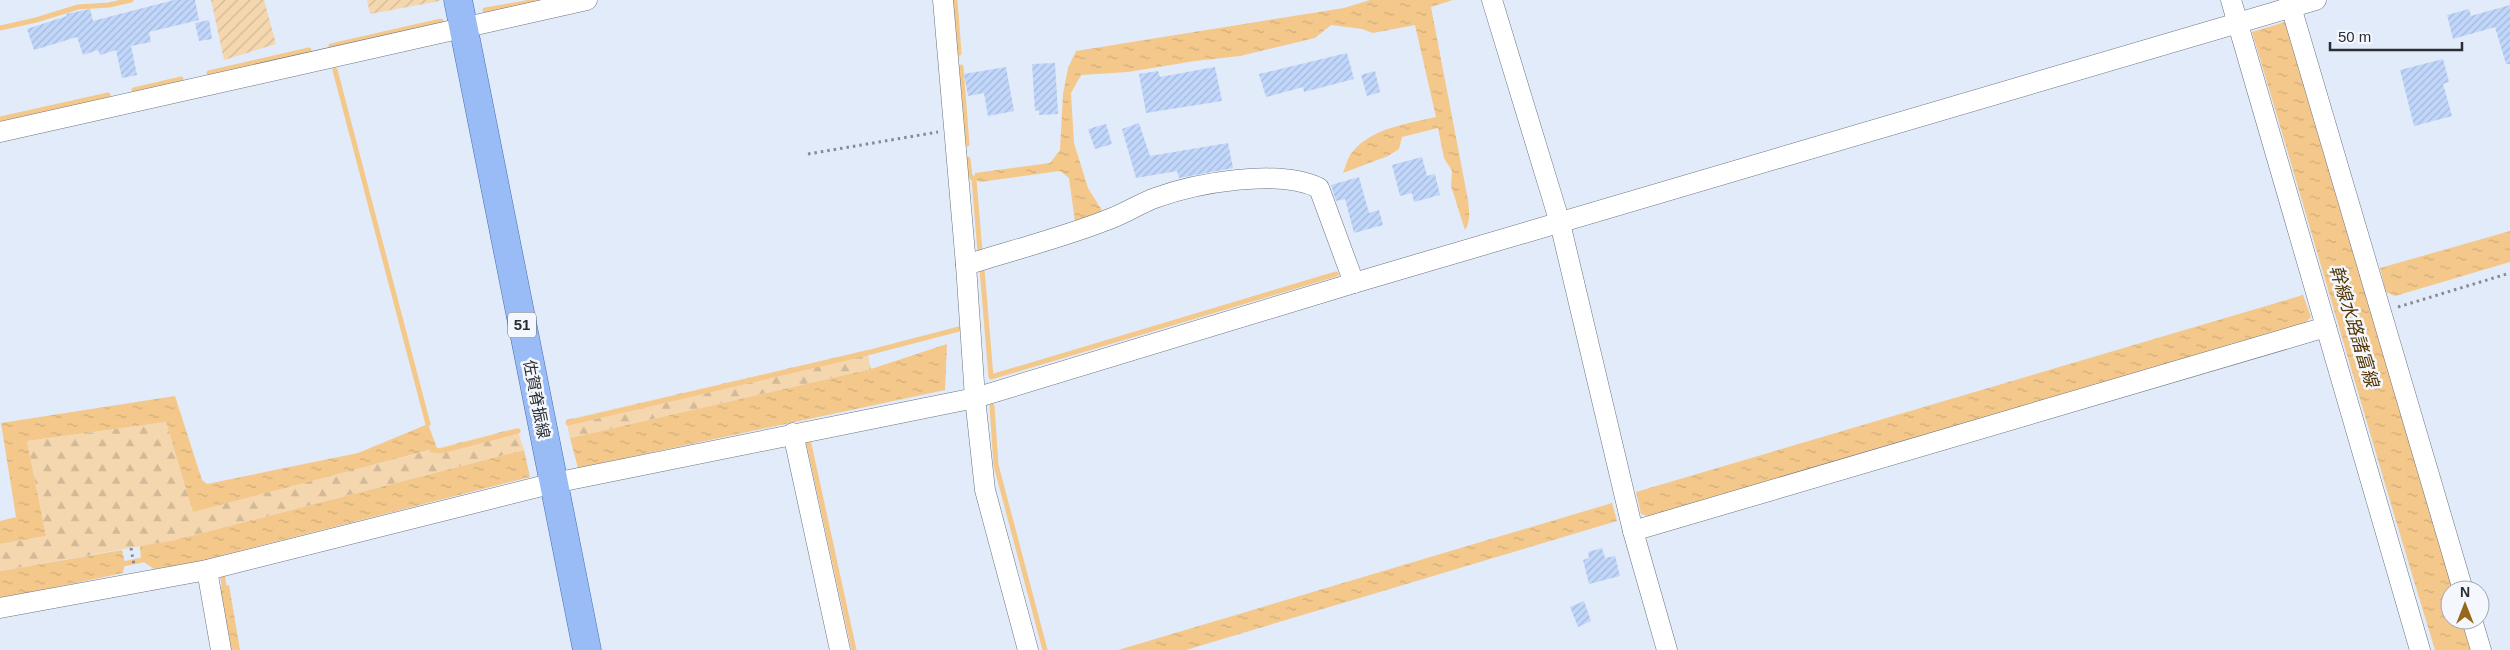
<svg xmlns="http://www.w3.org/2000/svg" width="2510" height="650" font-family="Arial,'Noto Sans JP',sans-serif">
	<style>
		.forest { fill: url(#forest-firs) }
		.garden { fill: url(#garden-furrows) }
		.water { fill: url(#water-ripples) }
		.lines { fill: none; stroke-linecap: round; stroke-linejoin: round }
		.stream { stroke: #f4c88b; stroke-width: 5 }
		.building { fill: url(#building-hatch) }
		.street-casing { stroke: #6c7480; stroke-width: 21 }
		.primary-casing { stroke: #466dae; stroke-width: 29 }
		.path { stroke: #858a94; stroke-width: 3; stroke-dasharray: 2.5 4; stroke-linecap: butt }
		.street { stroke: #fff; stroke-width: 20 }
		.primary { stroke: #99bcf7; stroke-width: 28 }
		.labels { text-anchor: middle; stroke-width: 5; stroke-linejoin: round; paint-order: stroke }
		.shield { fill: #f4f8fe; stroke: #676a6f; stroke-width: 1 }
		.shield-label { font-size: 15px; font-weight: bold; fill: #2a2d32 }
		.street-label { font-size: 16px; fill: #2a2d32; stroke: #f4f8fe }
		.water-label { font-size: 18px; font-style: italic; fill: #543705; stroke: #f4f8fe }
	</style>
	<defs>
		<pattern id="forest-firs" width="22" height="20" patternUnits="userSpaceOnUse" patternTransform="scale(1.25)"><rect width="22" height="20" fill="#f5d7af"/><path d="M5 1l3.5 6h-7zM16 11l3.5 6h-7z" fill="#d2b997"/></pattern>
		<pattern id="garden-furrows" width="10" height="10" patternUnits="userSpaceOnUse" patternTransform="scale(1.25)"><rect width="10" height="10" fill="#f5d7af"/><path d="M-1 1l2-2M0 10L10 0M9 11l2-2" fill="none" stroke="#d2b997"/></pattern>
		<pattern id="water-ripples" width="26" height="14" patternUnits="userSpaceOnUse" patternTransform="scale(1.25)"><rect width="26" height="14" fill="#f4c88b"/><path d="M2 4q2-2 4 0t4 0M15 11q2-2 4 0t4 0" fill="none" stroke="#d1ac78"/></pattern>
		<pattern id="building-hatch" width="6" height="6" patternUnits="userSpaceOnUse" patternTransform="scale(1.25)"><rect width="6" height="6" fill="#c0d6fa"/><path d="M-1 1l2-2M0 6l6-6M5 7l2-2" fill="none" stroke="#a5b8d7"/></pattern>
	</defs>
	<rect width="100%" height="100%" fill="#e2ebf9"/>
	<g class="forest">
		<polygon points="867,350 871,369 570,438 566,420"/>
		<polygon points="166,422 193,511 517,428 524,450 175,540 0,571 0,544 46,536 27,441"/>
	</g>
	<g class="garden">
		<polygon points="211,0 264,0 276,44 224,60"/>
		<polygon points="367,0 440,0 440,1 370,14"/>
	</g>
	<g class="water">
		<path d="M1370,0H1453L1431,7L1468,200C1469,210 1471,222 1465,230L1451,186L1452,171L1444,158L1438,128L1402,137L1399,149L1388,156L1343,173C1345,168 1347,160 1350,155C1369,128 1407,124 1436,117L1415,25L1373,33L1362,29L1331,25L1315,38L1240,56L1195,61L1128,72L1081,75L1071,93L1074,143L1088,188L1103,212L1075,222L1069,178L1060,171L980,182L974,179L975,173L1050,163L1060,150L1063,94L1068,68L1076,51L1344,8Z"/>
		<path d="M2285,22L2453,590H2450V620H2462L2471,650H2435C2372,445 2314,238 2252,32Z"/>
		<polygon points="2510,231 2510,262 2395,296 2386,292 2380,268"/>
		<polygon points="2303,295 2311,317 2303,325 1651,517 1641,514 1636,492"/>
		<polygon points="947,344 945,390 578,468 570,438 871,369"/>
		<polygon points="175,396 202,480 207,484 358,453 428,424 437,448 193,512 166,422 27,441 46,536 0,544 0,521 16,517 1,423"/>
		<polygon points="524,450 530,477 196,562 154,569 141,560 140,546 175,540"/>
		<polygon points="1612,503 1617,521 1186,650 1118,650"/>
		<polygon points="122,550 125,563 123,573 0,599 0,571"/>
		<polygon points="229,585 240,650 230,650 220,587"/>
	</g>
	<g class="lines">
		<g class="stream">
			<polyline points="955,0 959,53"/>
			<polyline points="485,10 543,0"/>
			<polyline points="0,28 36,20 78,7 109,5 131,0"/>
			<polyline points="331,46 441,21"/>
			<polyline points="961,67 967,144"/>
			<polyline points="335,70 428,424"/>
			<polyline points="209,73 309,50"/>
			<polyline points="134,90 181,79"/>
			<polyline points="0,119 108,95"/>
			<polyline points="968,159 970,176 974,179 980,252"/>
			<polyline points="982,269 991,377 1336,274"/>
			<polyline points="992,406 996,465 1045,650"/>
			<polyline points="568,423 867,353 959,329"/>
			<polyline points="807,435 854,650"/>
			<polyline points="432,450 441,451 518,431"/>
			<polyline points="118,565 147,559"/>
			<polyline points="222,571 224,586"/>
		</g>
	</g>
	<g class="building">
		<polygon points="174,0 195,0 199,20 149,32 151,42 131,46 137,75 122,78 116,50 100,55 98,50 83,55 77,37 34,50 27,29 67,16 66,14 90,9 93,21"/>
		<polygon points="2510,5 2510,64 2506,64 2495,27 2453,39 2447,15 2469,9 2471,16"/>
		<polygon points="209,20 212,39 199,41 195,23"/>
		<polygon points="1347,53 1354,79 1304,92 1303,87 1266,97 1259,74"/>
		<polygon points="2443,59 2449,82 2443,84 2452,116 2414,126 2400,70"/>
		<polygon points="1055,63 1058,114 1039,115 1039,110 1035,111 1032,64"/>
		<polygon points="1006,67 1014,111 988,116 984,93 968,96 964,74"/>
		<polygon points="1215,67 1222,101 1146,113 1139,74 1158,71 1160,77"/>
		<polygon points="1375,71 1380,92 1367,96 1361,75"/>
		<polygon points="1139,123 1150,156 1228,143 1233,168 1179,178 1177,171 1136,178 1122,129"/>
		<polygon points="1106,124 1112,144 1095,149 1088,129"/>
		<polygon points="1422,157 1427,176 1435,174 1440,195 1414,202 1412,193 1400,196 1392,165"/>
		<polygon points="1359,177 1369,213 1379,210 1383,225 1354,233 1345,199 1336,201 1331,185"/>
		<polygon points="1602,548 1605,558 1615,556 1620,576 1589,584 1583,560 1589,558 1588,552"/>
		<polygon points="1584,601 1591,621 1578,627 1570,607"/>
	</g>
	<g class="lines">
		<defs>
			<g id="street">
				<polyline points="943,0 966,265 975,398 985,490 1028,650"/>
				<polyline points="1492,0 1560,223 1633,531 1667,650"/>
				<polyline points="2231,0 2420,650"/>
				<polyline points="2289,0 2463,590"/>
				<polyline points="0,132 587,0"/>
				<path d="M966,265C1013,250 1061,238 1107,220C1124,214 1139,204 1155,198C1196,183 1278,168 1319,188L1354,283"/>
				<polyline points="793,433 840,650"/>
				<polyline points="1633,531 2326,327"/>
				<polyline points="207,570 221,650"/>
				<polyline points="0,608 207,570 554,483 975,398 1354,283 2316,0"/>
				<polyline points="2472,620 2481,650"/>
			</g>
			<polyline id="primary" points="458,0 587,650"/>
		</defs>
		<use href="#street" class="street-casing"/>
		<use href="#primary" class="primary-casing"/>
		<g class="path">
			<polyline points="808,154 938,132"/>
			<polyline points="2398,307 2510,273"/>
			<polyline points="131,548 134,565"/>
		</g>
		<use href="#street" class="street"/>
		<use href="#primary" class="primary"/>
	</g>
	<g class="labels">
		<rect class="shield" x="508" y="312.5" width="28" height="25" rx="4"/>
		<g class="shield-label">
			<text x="522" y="330">51</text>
		</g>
		<g class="street-label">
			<text transform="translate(537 399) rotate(79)" y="6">佐賀脊振線</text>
		</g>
		<g class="water-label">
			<text transform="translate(2354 326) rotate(73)" y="6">幹線水路諸富線</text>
		</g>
	</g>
	<g transform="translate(2465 605)"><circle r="24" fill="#f4f8fe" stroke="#a3a7ac"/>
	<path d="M0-4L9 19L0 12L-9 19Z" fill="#976818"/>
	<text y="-8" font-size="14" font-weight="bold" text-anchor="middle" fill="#2a2d32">N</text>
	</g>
	<path d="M2330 42v8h132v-8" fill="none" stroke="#2a2d32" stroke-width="2.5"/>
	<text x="2338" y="42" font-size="15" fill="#2a2d32" stroke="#f4f8fe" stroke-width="4" paint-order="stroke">50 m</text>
</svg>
